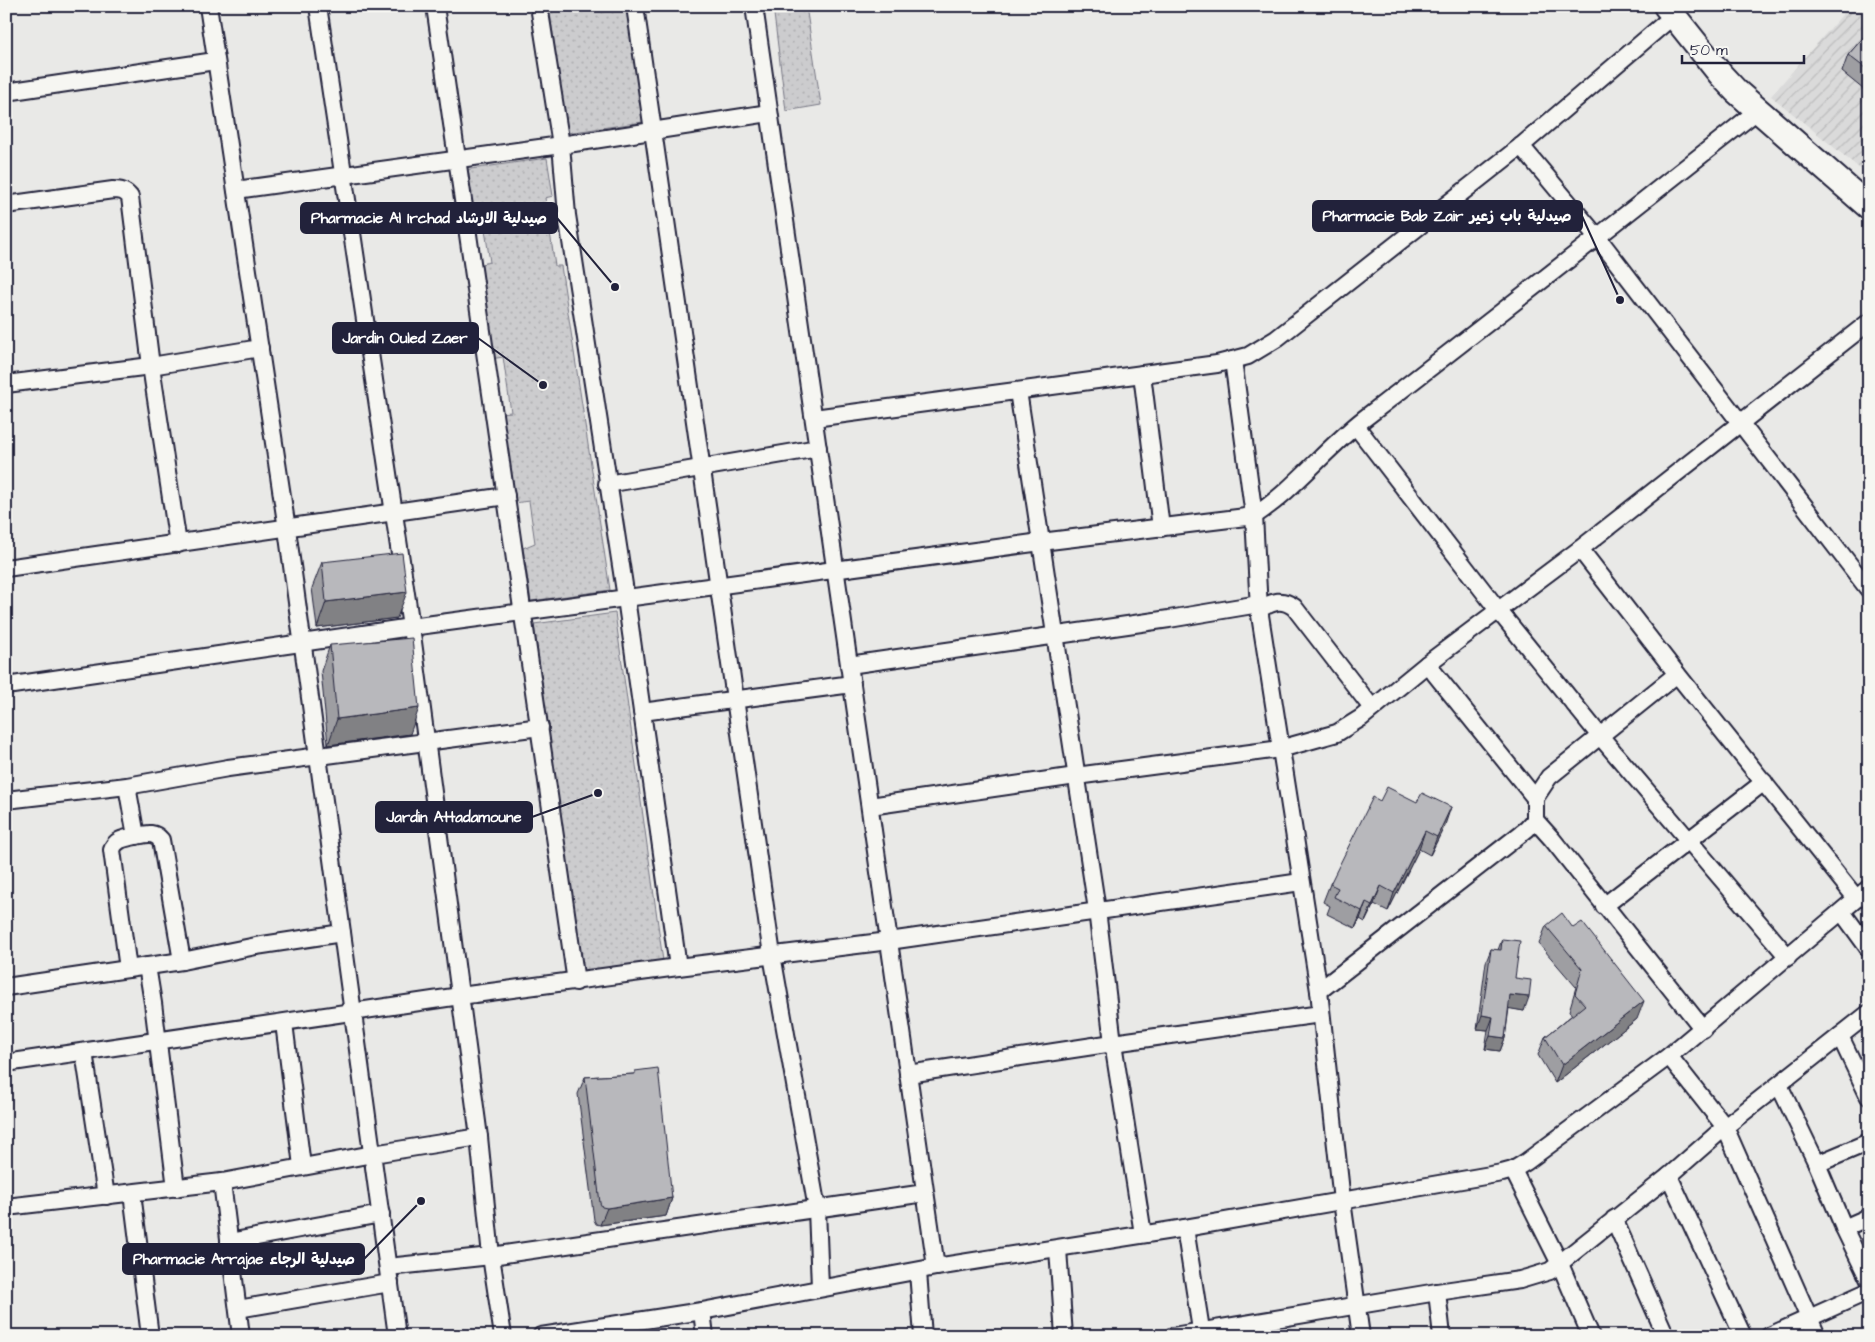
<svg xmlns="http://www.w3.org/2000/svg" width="1875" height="1342" font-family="'Architects Daughter','Playpen Sans Arabic',sans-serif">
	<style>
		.industrial { fill: url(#industrial-furrows) }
		.park { fill: url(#park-dots); stroke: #777784 }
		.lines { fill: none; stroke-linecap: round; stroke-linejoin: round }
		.minor-casing { stroke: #22223b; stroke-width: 20 }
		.secondary-casing { stroke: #22223b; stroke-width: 28 }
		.minor { stroke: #f6f6f2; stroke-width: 16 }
		.secondary { stroke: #f6f6f2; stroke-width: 24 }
		.wall { fill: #9e9ea2; stroke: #22223b }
		.shaded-wall { fill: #818184; stroke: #22223b }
		.building { fill: #b8b8bc; stroke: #22223b }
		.leader { fill: none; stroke: #22223b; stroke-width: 2 }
		.callout-dot { fill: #22223b; stroke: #f6f6f2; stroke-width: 2 }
		.callout { fill: #22223b; stroke: #22223b; stroke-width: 2 }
		.callout-label { font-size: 15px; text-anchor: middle; font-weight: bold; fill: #fff }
	</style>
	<defs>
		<pattern id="industrial-furrows" width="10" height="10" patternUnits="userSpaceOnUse" patternTransform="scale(1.25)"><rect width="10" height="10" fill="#dadada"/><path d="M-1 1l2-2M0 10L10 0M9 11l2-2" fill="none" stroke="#bbbbbc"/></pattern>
		<pattern id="park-dots" width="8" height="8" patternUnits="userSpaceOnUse" patternTransform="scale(1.25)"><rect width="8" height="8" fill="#ccccce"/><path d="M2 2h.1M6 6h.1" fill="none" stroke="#afafb2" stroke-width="1.8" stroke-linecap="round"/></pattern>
	</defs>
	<rect width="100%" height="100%" fill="#e9e9e7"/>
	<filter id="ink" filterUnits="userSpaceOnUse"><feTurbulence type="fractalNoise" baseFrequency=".02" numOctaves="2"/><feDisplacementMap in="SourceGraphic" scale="10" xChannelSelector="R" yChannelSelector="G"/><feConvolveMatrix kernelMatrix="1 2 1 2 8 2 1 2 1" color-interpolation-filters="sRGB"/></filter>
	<g filter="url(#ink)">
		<polygon class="industrial" points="1850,6 1869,6 1869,176 1771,96"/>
		<g class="park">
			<polygon points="549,6 626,6 643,122 567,133"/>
			<polygon points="773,6 806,6 821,105 786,111"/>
			<polygon points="547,158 553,196 545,198 555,266 561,266 610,590 531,601 523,548 535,543 529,501 514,503 501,413 511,412 503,357 491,359 477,265 490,262 482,211 470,213 464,170"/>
			<polygon points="615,613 663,961 582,972 534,624"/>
		</g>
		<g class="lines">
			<defs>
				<g id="minor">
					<polyline points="208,6 287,529 397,1336"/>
					<polyline points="318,6 411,627 479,1137 491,1256 503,1336"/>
					<polyline points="435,6 576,982"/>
					<polyline points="539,6 561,145 567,215 626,598 678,967"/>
					<polyline points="635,6 772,955 817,1209 820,1287"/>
					<polyline points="754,6 936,1267"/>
					<polyline points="6,92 215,61"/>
					<polyline points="1521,146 1598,238 1869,590"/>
					<polyline points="236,190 561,145 769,113"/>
					<path d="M6,205L113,190C121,190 125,191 130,197L151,366L178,544"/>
					<polyline points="1233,360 1254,516 1259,609 1319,991 1342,1201 1361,1336"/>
					<polyline points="1142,374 1161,528"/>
					<polyline points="6,384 151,366 260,348"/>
					<polyline points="1018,391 1097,910 1113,1043 1143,1234"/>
					<polyline points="814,418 1217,364 1248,356 1276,339 1521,146 1673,16"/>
					<polyline points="1356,426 1498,610 1600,736 1788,957"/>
					<polyline points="607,484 818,448"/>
					<polyline points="1580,549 1677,674 1856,898"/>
					<polyline points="6,568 506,496"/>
					<path d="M1259,609C1272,603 1280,597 1294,607L1372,708"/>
					<polyline points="1427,664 1535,798"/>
					<polyline points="849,665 1169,619 1259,604"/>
					<path d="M6,686L411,627L1041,542L1254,516C1295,489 1326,448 1365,418C1496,317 1627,214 1757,111"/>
					<polyline points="642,712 852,684"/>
					<path d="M127,786L136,836C126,838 115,839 112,850L128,969"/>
					<polyline points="6,800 127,786 228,768 540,727"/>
					<polyline points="870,806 1076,776 1280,749 1337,733 1361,718 1427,664 1580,549 1869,322"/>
					<polyline points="1535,820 1535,798 1549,777 1677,674"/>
					<path d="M136,836C146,834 154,831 161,840L182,961"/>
					<polyline points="1604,906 1764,782"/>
					<polyline points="1842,912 1869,949"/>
					<polyline points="147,966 153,1003 176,1188"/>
					<polyline points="6,987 182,961 256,946 342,933"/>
					<polyline points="1319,991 1527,829 1535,820 1552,839 1703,1029"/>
					<polyline points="284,1023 302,1166"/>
					<polyline points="1840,1036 1869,1097"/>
					<polyline points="84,1052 106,1196"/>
					<polyline points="1669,1056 1725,1127 1817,1336"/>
					<polyline points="6,1063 460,996 678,967 889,941 1301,882"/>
					<polyline points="908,1074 1113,1043 1321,1014"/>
					<polyline points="1779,1085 1817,1164 1844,1228 1869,1280"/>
					<polyline points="1817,1164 1869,1142"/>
					<polyline points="1513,1170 1560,1264 1591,1336"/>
					<polyline points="1669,1176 1743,1336"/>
					<polyline points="222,1182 241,1336"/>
					<polyline points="132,1193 150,1336"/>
					<polyline points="6,1207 222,1182 373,1154 479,1137"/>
					<polyline points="1614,1219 1666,1336"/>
					<polyline points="1185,1228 1202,1336"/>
					<polyline points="1844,1228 1869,1217"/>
					<polyline points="229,1242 381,1214"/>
					<polyline points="1058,1249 1064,1336"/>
					<polyline points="388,1267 491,1256 925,1193"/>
					<polyline points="918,1272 923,1336"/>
					<polyline points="1437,1292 1442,1336"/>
					<polyline points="238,1309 390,1283"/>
					<polyline points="702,1311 705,1336"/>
					<polyline points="541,1336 702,1311 936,1267 1185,1228 1502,1173 1513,1170 1526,1162 1669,1056 1869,888"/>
					<polyline points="1173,1336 1437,1292 1520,1280 1550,1271 1669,1176 1725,1127 1869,1013"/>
					<polyline points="1769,1336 1869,1291"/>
				</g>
				<polyline id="secondary" points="1666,6 1721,75 1736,91 1869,207"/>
			</defs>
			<use href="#minor" class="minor-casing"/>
			<use href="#secondary" class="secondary-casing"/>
			<use href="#minor" class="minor"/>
			<use href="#secondary" class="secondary"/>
		</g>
		<g class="wall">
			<polygon points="1869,31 1869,94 1842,72 1848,55"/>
			<polygon points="322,562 397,618 317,628 312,588"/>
			<polygon points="330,645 410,734 328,745 321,671"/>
			<polygon points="1380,801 1445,825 1430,855 1419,849 1388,911 1374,904 1365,922 1360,919 1355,928 1327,914 1330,906 1323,902 1330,884"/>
			<polygon points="1546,926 1637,1019 1555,1083 1538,1055 1545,1037 1572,1015 1569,1011 1576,987 1539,944"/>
			<polygon points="1502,939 1515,978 1524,1011 1509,1008 1505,1038 1500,1051 1485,1049 1488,1030 1477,1029 1486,962 1491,949 1498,950"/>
			<polygon points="635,1071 672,1198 666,1216 600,1225 596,1224 594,1220 578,1094 585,1077 634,1074"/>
		</g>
		<g class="shaded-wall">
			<polygon points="407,592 397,618 317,628 326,602"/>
			<polygon points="419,708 410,734 328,745 337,719"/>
			<polygon points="1451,807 1445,825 1430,855 1437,837"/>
			<polygon points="1425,831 1419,849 1388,911 1394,893"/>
			<polygon points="1381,886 1374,904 1365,922 1372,905"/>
			<polygon points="1366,902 1360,919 1355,928 1362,911"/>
			<polygon points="1510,995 1529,997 1524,1011 1506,1008"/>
			<polygon points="1644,1001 1637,1019 1555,1083 1562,1065"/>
			<polygon points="1482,1015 1493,1017 1488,1030 1477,1029"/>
			<polygon points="1490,1036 1505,1038 1500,1051 1485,1049"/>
			<polygon points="672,1198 666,1216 600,1225 607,1208"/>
		</g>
		<g class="building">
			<polygon points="1869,31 1869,71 1848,55"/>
			<polygon points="402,553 407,592 326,602 322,562"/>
			<polygon points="412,638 419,708 337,719 330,645"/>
			<polygon points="1387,787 1417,802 1422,793 1451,807 1437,837 1425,831 1394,893 1381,886 1372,905 1366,902 1362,911 1334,897 1338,888 1330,884 1373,797 1380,801"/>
			<polygon points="1562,913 1573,928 1582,922 1644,1001 1562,1065 1545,1037 1585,1005 1575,994 1582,969 1546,926"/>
			<polygon points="1502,939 1520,941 1515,978 1531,980 1529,997 1510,995 1505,1038 1490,1036 1493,1017 1482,1015 1491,949 1501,950"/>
			<polygon points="658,1068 672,1198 607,1208 602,1207 600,1203 585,1077 635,1074 635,1071"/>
		</g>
	</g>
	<path class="leader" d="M1620 300L1582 216M615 287L557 218M543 385L478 338M598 793L532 817M421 1201L364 1259"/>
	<g class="callout-dot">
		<circle cx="1620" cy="300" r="5"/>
		<circle cx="615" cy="287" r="5"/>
		<circle cx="543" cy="385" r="5"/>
		<circle cx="598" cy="793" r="5"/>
		<circle cx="421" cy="1201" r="5"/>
	</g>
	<g class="callout">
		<rect x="1313" y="201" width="269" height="30" rx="5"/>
		<rect x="301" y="203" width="256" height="30" rx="5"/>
		<rect x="333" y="323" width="145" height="30" rx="5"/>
		<rect x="376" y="802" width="156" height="30" rx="5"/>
		<rect x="123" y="1244" width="241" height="30" rx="5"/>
	</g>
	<g class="callout-label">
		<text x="1447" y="221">Pharmacie Bab Zair صيدلية باب زعير</text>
		<text x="429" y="223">Pharmacie Al Irchad صيدلية الارشاد</text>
		<text x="405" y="343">Jardin Ouled Zaer</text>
		<text x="454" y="822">Jardin Attadamoune</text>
		<text x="244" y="1264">Pharmacie Arrajae صيدلية الرجاء</text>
	</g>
	<rect width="1875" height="1342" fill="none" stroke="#f6f6f2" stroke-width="25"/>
	<rect x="12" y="12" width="1850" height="1317" fill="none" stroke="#22223b" stroke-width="2" filter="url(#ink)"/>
	<path d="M1682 55v8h122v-8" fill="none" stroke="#22223b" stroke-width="2.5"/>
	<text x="1690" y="55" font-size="15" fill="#22223b" stroke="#f6f6f2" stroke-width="4" paint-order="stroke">50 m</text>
</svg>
